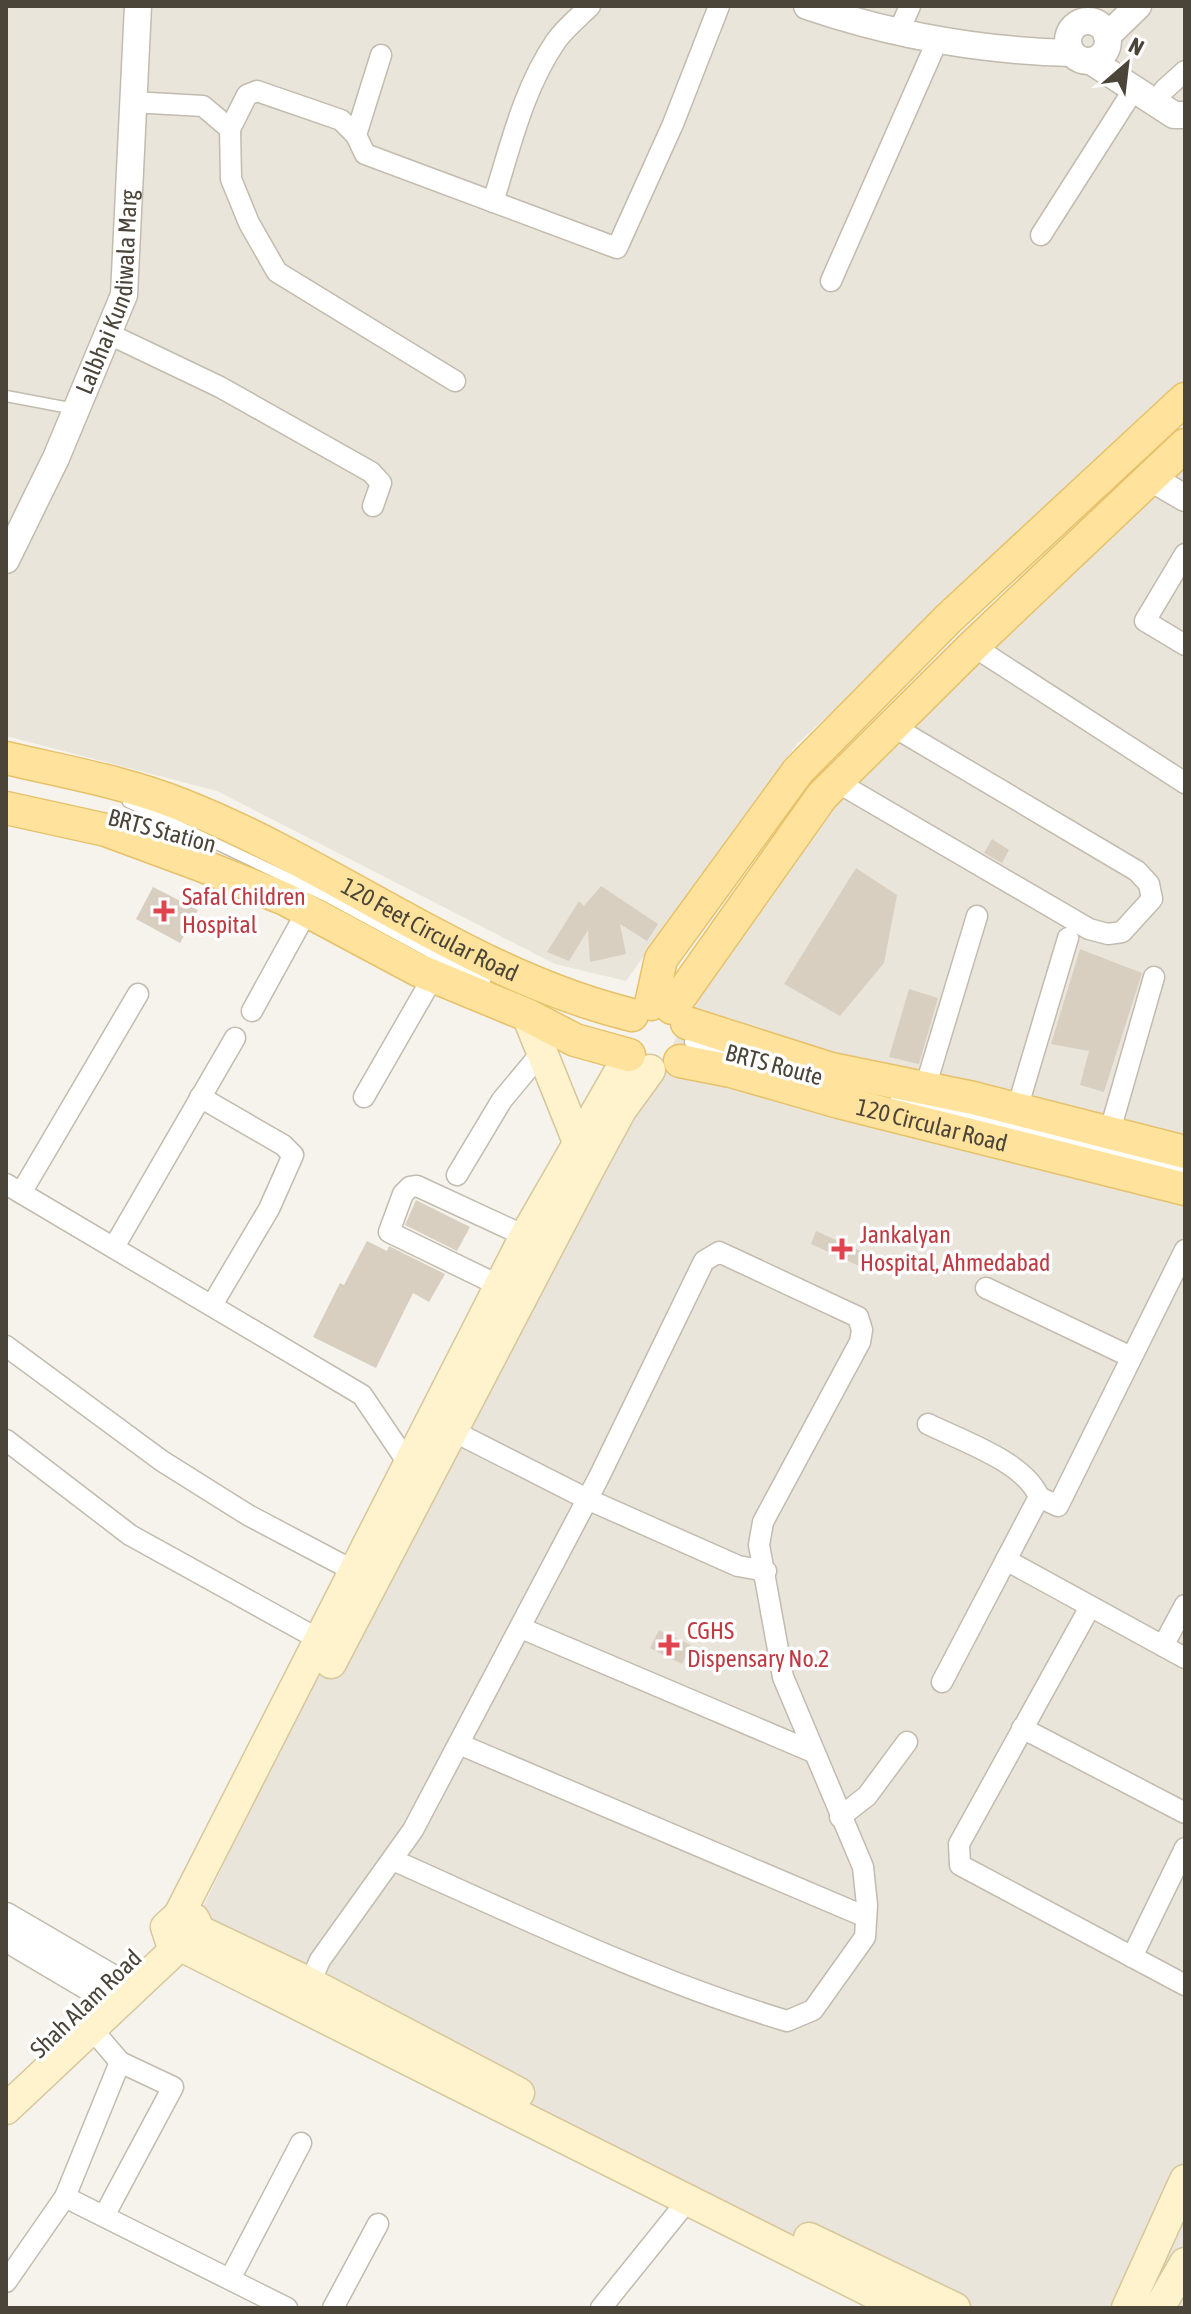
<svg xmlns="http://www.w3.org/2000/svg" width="1191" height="2314" font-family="'Asap Condensed',sans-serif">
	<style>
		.residential { fill: #eae5da }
		.building { fill: #d8cfc1 }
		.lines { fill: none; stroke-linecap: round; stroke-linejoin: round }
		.service-casing { stroke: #c2bbae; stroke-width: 13 }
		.minor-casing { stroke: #c2bbae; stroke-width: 23 }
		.tertiary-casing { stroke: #c2bbae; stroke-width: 29 }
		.secondary-casing { stroke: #d6c79b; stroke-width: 33 }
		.primary-casing { stroke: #e6c16a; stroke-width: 35 }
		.service { stroke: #fff; stroke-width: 10 }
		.minor { stroke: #fff; stroke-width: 20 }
		.tertiary { stroke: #fff; stroke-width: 26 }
		.secondary { stroke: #fff3cd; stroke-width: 30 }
		.primary { stroke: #ffe39c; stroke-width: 32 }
		.health-dot { fill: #e0444e; stroke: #fff; stroke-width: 3 }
		.labels { text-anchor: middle; stroke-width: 7; stroke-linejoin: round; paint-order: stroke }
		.street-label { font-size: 24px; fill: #4b4439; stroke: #fff }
		.health-label { font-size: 24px; fill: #be3a42; stroke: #fff; text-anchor: start }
	</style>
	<rect width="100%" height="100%" fill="#f6f3ec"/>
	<g class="residential">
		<polygon points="6,6 1185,6 1185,384 796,745 626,981 555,964 217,791 6,736"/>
		<polygon points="1185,454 1185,2308 885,2308 183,1949 525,1236 652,1089 693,1002 825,803"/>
	</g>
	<g class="building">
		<polygon points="992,839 1009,850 1002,863 984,853"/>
		<polygon points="856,868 897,895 884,963 840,1016 784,984"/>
		<polygon points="601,886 658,924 647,941 620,924 626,954 590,962 588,930 569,961 547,952 579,901 584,906"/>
		<polygon points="153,887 198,910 180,943 136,919"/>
		<polygon points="1080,949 1142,973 1104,1092 1080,1085 1089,1051 1051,1044"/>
		<polygon points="909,989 938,998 919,1064 889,1057"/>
		<polygon points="416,1200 470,1227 457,1251 405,1225"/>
		<polygon points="816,1231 865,1253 859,1266 811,1244"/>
		<polygon points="367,1241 387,1251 389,1246 445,1274 429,1302 413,1293 376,1368 313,1337 340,1283 344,1285"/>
		<polygon points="659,1630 691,1645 682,1664 650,1648"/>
	</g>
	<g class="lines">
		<defs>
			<g id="service">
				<polyline points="6,396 75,409"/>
				<polyline points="128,802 330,898 485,982"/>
				<polyline points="118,818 199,841"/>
				<polyline points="690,1042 737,1055"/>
				<polyline points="896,1098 1185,1169"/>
			</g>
			<g id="minor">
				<polyline points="899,31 910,6"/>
				<polyline points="381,55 356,135 365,154 617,248 673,124 719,6"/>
				<polyline points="1164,90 1185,71"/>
				<polyline points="132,102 203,106 230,129 231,179 249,223 277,272 455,381"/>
				<polyline points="230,129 247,95 257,91 341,120 356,135"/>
				<path d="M493,202C510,148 523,89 556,41C565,28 579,17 590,6"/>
				<polyline points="1041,235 1134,89"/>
				<polyline points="831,281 938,39"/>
				<polyline points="109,334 220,387 371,472 381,483 373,506"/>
				<polyline points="1185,554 1145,621 1185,645"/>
				<polyline points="973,646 1185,783"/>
				<polyline points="837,782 1089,929 1108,934 1122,932 1152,899 1149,884 1137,871 894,727"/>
				<polyline points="252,1011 307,911"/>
				<polyline points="925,1088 977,916"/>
				<polyline points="200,1097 283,1145 293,1155 269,1209 212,1305"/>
				<polyline points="364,1097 433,977"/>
				<polyline points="1017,1109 1068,938"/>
				<polyline points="1109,1134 1154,977"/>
				<polyline points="457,1175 502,1100 542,1052"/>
				<polyline points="6,1184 362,1395 410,1466"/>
				<polyline points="21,1193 138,994"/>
				<polyline points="114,1247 235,1038"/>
				<polyline points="500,1286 389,1232 403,1194 410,1187 417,1186 525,1236"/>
				<polyline points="986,1288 1131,1357"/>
				<polyline points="6,1346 162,1461 248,1515 354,1571"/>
				<path d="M928,1424C962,1441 1025,1462 1039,1497"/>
				<polyline points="453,1431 587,1499 738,1566 766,1571"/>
				<polyline points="6,1440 130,1535 320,1640"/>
				<polyline points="1006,1560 1185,1658"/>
				<polyline points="1090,1607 959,1844 960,1865 1185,1985"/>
				<polyline points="521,1628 813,1752"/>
				<polyline points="1163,1646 1185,1605"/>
				<polyline points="942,1682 1039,1497 1058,1506 1185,1250"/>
				<polyline points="1022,1728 1185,1813"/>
				<polyline points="459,1744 866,1917"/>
				<polyline points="840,1817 867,1796 907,1742"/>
				<polyline points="1132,1957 1185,1848"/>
				<path d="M310,1983L320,1960L413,1830L598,1479L704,1261L719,1252L858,1317L862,1330L860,1342L763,1522L759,1545L783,1677L863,1867L867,1905L865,1937L813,2010L787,2021C651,1980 523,1918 393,1860"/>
				<polyline points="65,2197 120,2062 91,2028"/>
				<polyline points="104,2216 173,2087 120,2062"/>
				<polyline points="231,2277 301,2143"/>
				<polyline points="6,2282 65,2197 287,2308"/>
				<polyline points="333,2308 378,2224"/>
				<polyline points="601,2308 688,2200"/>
			</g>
			<g id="tertiary">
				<path d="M807,6C892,35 983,51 1072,53"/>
				<circle cx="1088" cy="41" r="20"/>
				<polyline points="1107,36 1138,6"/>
				<polyline points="1091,61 1174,115 1185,115"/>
				<polyline points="1149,477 1185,498"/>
				<path id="s1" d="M6,560L56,458L124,295L138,6"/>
				<polyline points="6,1916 131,1989"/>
				<polyline points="6,1938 116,2003"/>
			</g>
			<g id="secondary">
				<polyline points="527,1015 578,1142"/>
				<polyline points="331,1663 589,1169 621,1110 650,1070"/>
				<polyline points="179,1915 525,1236 629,1055"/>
				<polyline points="200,1931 310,1983 519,2093"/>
				<polyline points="187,1949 196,1942 200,1931 194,1919 179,1915 166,1927 172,1945 187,1949 903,2308"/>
				<polyline points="6,2109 177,1948"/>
				<polyline points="809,2238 955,2308"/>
				<polyline points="1127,2308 1185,2180"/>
				<polyline points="1159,2308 1185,2263"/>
			</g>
			<g id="primary">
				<path id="s2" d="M6,758C65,772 125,782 182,805C337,866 469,975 632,1015"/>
				<polyline points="6,808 106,830 198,864 285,899 418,970 527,1015 575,1040 629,1055"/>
				<polyline points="651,1004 661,959 798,771 949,618 1185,399"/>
				<polyline points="672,1008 822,796 973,646 1185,445"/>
				<polyline points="687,1023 831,1069 973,1098 1185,1152"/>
				<path id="s3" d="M680,1061L731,1071L839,1102L1185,1189"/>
			</g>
		</defs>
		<use href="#service" class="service-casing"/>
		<use href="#minor" class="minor-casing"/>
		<use href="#tertiary" class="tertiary-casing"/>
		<use href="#secondary" class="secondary-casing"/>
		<use href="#primary" class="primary-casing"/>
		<use href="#service" class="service"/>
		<use href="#minor" class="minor"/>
		<use href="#tertiary" class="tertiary"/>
		<use href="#secondary" class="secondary"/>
		<use href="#primary" class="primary"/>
	</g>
	<g class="health-dot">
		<path d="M160 899h8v8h8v8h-8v8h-8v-8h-8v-8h8z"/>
		<path d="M838 1237h8v8h8v8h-8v8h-8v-8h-8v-8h8z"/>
		<path d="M665 1633h8v8h8v8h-8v8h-8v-8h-8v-8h8z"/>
	</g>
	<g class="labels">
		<g class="street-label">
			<text dy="8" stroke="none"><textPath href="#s1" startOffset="290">Lalbhai Kundiwala Marg</textPath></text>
			<text transform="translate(162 831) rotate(15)" y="8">BRTS Station</text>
			<text dy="8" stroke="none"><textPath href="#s2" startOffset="460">120 Feet Circular Road</textPath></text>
			<text transform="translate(774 1065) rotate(15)" y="8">BRTS Route</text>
			<text dy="8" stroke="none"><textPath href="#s3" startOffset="260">120 Circular Road</textPath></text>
			<text transform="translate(86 2004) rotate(-44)" y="8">Shah Alam Road</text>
		</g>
		<g class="health-label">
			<text x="182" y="905">Safal Children<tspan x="182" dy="28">Hospital</tspan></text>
			<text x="860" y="1243">Jankalyan<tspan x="860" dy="28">Hospital, Ahmedabad</tspan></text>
			<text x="687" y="1639">CGHS<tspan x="687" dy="28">Dispensary No.2</tspan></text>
		</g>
	</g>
	<rect width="1191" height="2314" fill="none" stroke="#4b4439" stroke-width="16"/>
	<g transform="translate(1127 64) rotate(28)" stroke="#ffffff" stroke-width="6" paint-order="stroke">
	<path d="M0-6L14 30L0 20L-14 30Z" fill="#4b4439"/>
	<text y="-12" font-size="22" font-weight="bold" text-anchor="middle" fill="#4b4439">N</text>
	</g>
</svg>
